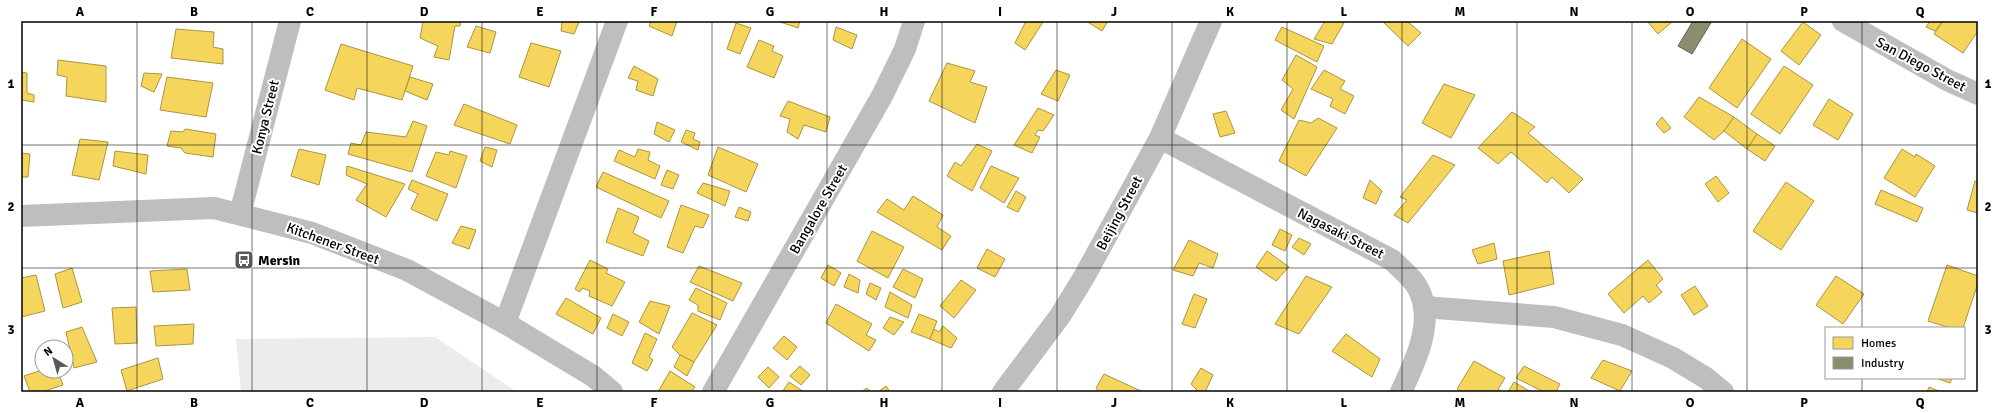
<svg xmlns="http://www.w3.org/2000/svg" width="1999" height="413" font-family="Signika,sans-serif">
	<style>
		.green { fill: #ececec }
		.homes { fill: #f6d55c; stroke: #ac9540 }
		.industry { fill: #8c8c6e; stroke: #62624d }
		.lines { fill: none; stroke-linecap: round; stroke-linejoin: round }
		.minor { stroke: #bebebe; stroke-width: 22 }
		.grid { fill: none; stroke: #000; stroke-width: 1; stroke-opacity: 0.55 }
		.labels { text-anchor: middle; stroke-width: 4; stroke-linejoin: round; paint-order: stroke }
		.street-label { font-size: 14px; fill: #000; stroke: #fff }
		.poi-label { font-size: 14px; font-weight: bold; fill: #000; stroke: #fff; text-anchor: start }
		.neatline { fill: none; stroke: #000; stroke-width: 1.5 }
		.grid-label { font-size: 13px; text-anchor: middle; font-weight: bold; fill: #000 }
	</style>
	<rect width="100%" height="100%" fill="#fff"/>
	<polygon class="green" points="435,337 517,392 241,392 236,339"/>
	<g class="homes">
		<polygon points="423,21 461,21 460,26 455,26 449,60 434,57 438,46 420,38"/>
		<polygon points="562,21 579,22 574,34 561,31"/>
		<polygon points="651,21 677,21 672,36 649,26"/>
		<polygon points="781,21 800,21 798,28 780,22"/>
		<polygon points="1026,21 1043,22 1025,50 1015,43"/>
		<polygon points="1086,21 1108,21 1102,31"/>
		<polygon points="1325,21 1345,21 1332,44 1314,39"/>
		<polygon points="1382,21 1407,21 1421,33 1408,46"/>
		<polygon points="1647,21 1673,21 1658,34"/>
		<polygon points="1930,21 1943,21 1935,31 1926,27"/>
		<polygon points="1943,21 1978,21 1978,31 1963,53 1934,34"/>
		<polygon points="1803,22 1821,35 1799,65 1781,51"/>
		<polygon points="736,23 751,28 740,54 727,49"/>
		<polygon points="476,26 496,32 490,53 467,47"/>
		<polygon points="836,27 857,35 852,49 833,40"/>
		<polygon points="1282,27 1324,46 1317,62 1275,40"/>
		<polygon points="176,29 214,32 213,47 223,49 223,64 171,58"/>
		<polygon points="1742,39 1771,59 1737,108 1709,88"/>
		<polygon points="759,40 774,46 772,51 783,56 774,78 747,67"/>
		<polygon points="531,43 561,51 549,87 519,77"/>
		<polygon points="341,44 413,66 402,100 357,88 354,100 325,90"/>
		<polygon points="1296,55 1317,67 1294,119 1281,110 1293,89 1282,80"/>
		<polygon points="58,60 106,66 106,102 66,96 67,77 57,75"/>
		<polygon points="947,63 975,71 970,82 987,87 975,123 929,101"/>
		<polygon points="634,66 658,79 653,96 636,90 638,81 628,78"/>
		<polygon points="1784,66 1813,85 1780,134 1751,114"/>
		<polygon points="1056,70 1070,75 1058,101 1041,94"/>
		<polygon points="1324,70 1345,81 1340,89 1354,96 1345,114 1330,106 1333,99 1311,89"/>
		<polygon points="21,72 27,73 27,93 34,95 34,102 21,100"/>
		<polygon points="144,73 162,74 154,92 141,86"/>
		<polygon points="167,77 213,83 206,117 160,110"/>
		<polygon points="410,77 433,84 427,100 405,91"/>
		<polygon points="1444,84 1475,95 1451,138 1422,123"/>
		<polygon points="1699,97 1734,117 1724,131 1714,140 1684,117"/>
		<polygon points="1829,99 1853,114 1838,140 1813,125"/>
		<polygon points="788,101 830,117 826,132 804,125 798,139 787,132 790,119 780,116"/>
		<polygon points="464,104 517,125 510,144 454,125"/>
		<polygon points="1038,108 1054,115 1043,131 1038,130 1035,135 1040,137 1032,153 1014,145"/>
		<polygon points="1226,111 1235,133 1220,137 1213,114"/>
		<polygon points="1512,112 1535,127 1528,133 1583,179 1569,193 1552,177 1547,183 1511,152 1498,164 1478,148"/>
		<polygon points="1662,117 1671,128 1664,133 1656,124"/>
		<polygon points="1734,117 1757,134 1747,149 1724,131"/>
		<polygon points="1318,118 1337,128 1306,176 1279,161 1299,120 1311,123"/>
		<polygon points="413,121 427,126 412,172 348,154 351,143 361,145 366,132 406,137"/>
		<polygon points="657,122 675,130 669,142 654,134"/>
		<polygon points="185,129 216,134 213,157 185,153 181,148 167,146 171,131 183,132"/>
		<polygon points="686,130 695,133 693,139 700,142 698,150 681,142"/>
		<polygon points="1757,134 1775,146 1765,161 1747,149"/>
		<polygon points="80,139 108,142 99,180 72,175"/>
		<polygon points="977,144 992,151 972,191 947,176 955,162 961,166"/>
		<polygon points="485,147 497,150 492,167 480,161"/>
		<polygon points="718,147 758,164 746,192 708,175"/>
		<polygon points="299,149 326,155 319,185 291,176"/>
		<polygon points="638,149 650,152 648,160 660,166 655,179 614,161 619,150 635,157"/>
		<polygon points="1902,149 1915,157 1916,154 1935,166 1915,197 1884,178"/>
		<polygon points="115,151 148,155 146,174 113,166"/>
		<polygon points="450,151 467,156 456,188 426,176 436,152 449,155"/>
		<polygon points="21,153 30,154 28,177 21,177"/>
		<polygon points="1433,155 1455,165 1408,223 1394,215 1407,200 1400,197"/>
		<polygon points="347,166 405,184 386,217 356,200 367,184 346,175"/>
		<polygon points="991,166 1019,178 1004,203 980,188"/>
		<polygon points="667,170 679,175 673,189 661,185"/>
		<polygon points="603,172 669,201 661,218 596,187"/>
		<polygon points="1716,176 1729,193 1718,202 1705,184"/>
		<polygon points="412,180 448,194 437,221 411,209 418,194 408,189"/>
		<polygon points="1370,180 1382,191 1376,204 1363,198"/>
		<polygon points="1975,181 1978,182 1978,213 1967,210"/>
		<polygon points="1786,182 1814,201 1781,250 1753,231"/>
		<polygon points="703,183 730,191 725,206 697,193"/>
		<polygon points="1881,190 1923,208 1917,222 1875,204"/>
		<polygon points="1016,191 1026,197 1018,212 1007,207"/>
		<polygon points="913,196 943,215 937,227 951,236 942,250 877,212 887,199 904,210"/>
		<polygon points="681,205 709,215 703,228 695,226 683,253 667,247"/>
		<polygon points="739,207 751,212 748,221 735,217"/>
		<polygon points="618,208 639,217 633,233 649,241 643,256 606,242"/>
		<polygon points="461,226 476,230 469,249 452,243"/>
		<polygon points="1280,229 1292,235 1285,251 1272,245"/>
		<polygon points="872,231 904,247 888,278 857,261"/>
		<polygon points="1299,238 1311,244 1304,255 1292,247"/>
		<polygon points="1189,240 1218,254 1213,268 1199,263 1193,276 1173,270"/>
		<polygon points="1494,243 1497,259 1478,264 1472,250"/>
		<polygon points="987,249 1005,259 995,277 977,268"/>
		<polygon points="1267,251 1289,267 1276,281 1256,267"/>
		<polygon points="1549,251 1554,284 1509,295 1503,261"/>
		<polygon points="590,260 608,269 606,273 625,282 612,306 589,296 590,291 582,288 580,292 575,289"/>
		<polygon points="1648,260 1663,279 1656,285 1662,292 1649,303 1643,296 1624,313 1608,294"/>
		<polygon points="828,265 841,273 834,286 821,278"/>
		<polygon points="1947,265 1978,276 1978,283 1963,328 1950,328 1928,321"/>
		<polygon points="699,266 742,283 733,301 690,282"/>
		<polygon points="72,268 82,302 63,308 55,274"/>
		<polygon points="187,269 190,290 153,292 150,271"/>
		<polygon points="903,269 923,279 915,298 893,287"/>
		<polygon points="849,274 860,280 858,293 844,287"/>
		<polygon points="36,275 45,311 21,317 21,278"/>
		<polygon points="1306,276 1332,287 1299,334 1275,324"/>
		<polygon points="1836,276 1864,294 1843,324 1816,305"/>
		<polygon points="961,280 976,290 954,318 940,306"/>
		<polygon points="870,283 881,288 876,300 866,294"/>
		<polygon points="1695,286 1708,306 1694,315 1681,295"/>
		<polygon points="696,288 727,303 720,320 698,311 698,305 689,300"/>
		<polygon points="890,292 912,305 908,318 885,307"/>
		<polygon points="1194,294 1207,299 1195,328 1182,324"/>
		<polygon points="566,298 601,318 593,334 556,314"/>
		<polygon points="650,301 670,306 659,334 639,322"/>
		<polygon points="836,304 872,324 866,335 876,340 869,351 826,323"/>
		<polygon points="136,307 137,343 115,344 112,308"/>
		<polygon points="692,313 717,325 694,362 680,355 672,347"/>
		<polygon points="613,314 629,322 622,336 607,328"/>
		<polygon points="919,314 937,321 930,339 911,332"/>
		<polygon points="890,317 904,322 894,335 883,328"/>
		<polygon points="194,324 193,344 156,346 154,326"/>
		<polygon points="943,326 957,338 951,348 930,339 934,329 939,332"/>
		<polygon points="82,327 97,362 74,368 66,332"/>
		<polygon points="645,333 657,339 649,357 653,360 647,371 632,363"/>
		<polygon points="1346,334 1380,359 1372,377 1332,351"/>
		<polygon points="784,336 797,347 787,360 773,348"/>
		<polygon points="680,355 694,362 687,376 674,367"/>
		<polygon points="158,358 163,379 127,391 121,370"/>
		<polygon points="1603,360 1632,371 1620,391 1591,378"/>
		<polygon points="1474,361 1505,378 1498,389 1502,392 1462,392 1457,389"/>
		<polygon points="800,366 810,375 801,385 790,376"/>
		<polygon points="1524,366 1560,384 1556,392 1544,392 1516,378"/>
		<polygon points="768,367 779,377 769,388 758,377"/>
		<polygon points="1201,368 1213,375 1205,392 1196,391 1196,389 1191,384"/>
		<polygon points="42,370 42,371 58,371 63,385 42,392 30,392 24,376"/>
		<polygon points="670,371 695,387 691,392 658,392"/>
		<polygon points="1104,374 1143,392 1099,392 1096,388"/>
		<polygon points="1936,378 1952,378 1950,383"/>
		<polygon points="789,382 804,392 782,392"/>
		<polygon points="1514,382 1531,392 1508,392"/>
		<polygon points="886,386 890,392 878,392"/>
		<polygon points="1929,387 1941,392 1927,392"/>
		<polygon points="867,388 871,392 861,392"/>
	</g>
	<polygon class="industry" points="1693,21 1712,21 1692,54 1678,46"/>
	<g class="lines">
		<g class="minor">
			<polyline points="1843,21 1947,80 1978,94"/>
			<path d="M1160,138L1392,260C1402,270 1416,280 1421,295C1433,326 1414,364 1401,392"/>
			<polyline points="240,214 290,21"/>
			<polyline points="21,216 214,208 312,233 407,270 505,323 593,376 612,392"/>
			<polyline points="1424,307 1554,317 1622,335 1673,358 1706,378 1723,392"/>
			<polyline points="505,323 617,21"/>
			<polyline points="713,392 882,96 905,49 914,21"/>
			<polyline points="1003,392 1060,316 1084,277 1160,138 1211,21"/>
		</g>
	</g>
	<path class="grid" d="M137,21V392M252,21V392M367,21V392M482,21V392M597,21V392M712,21V392M827,21V392M942,21V392M1057,21V392M1172,21V392M1287,21V392M1402,21V392M1517,21V392M1632,21V392M1747,21V392M1862,21V328M21,145H1978M21,268H1978M1862,378V392"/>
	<defs>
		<symbol id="bus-square" viewBox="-11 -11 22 22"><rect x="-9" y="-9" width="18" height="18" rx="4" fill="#595959" stroke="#fff"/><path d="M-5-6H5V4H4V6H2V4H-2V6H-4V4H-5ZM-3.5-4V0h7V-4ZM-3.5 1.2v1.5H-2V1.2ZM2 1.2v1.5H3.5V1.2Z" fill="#fff"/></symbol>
	</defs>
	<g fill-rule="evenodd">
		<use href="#bus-square" x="233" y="249" width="22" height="22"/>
	</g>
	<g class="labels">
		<g class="street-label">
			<text transform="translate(1921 64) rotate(28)" y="5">San Diego Street</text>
			<text transform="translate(265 117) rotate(-76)" y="5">Konya Street</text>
			<text transform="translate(818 209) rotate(-60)" y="5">Bangalore Street</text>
			<text transform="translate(1119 213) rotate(-62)" y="5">Beijing Street</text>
			<text transform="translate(1341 233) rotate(27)" y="5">Nagasaki Street</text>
			<text transform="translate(333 243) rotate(20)" y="5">Kitchener Street</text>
		</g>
		<g class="poi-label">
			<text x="258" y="265">Mersin</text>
		</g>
	</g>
	<rect width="1999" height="413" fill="none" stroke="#ffffff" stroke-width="44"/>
	<rect x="1825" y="327" width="140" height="52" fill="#ffffff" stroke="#999999"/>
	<rect x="1833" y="337" width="20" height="12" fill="#f6d55c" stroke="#999999"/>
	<text x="1861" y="347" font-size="12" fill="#000000">Homes</text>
	<rect x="1833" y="357" width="20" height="12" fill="#8c8c6e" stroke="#999999"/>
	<text x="1861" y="367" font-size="12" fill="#000000">Industry</text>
	<g transform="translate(54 359) rotate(323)"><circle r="19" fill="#ffffff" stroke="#999999"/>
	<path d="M0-3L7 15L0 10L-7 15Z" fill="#595959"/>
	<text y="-6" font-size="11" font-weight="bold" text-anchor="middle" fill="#000000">N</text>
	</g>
	<rect x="22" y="22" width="1955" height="369" class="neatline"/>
	<g class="grid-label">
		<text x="80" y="16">A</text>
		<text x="194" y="16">B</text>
		<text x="310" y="16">C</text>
		<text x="424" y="16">D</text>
		<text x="540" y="16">E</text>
		<text x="654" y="16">F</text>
		<text x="770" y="16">G</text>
		<text x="884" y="16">H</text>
		<text x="1000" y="16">I</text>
		<text x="1114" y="16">J</text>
		<text x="1230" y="16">K</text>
		<text x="1344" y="16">L</text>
		<text x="1460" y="16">M</text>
		<text x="1574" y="16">N</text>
		<text x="1690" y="16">O</text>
		<text x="1804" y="16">P</text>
		<text x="1920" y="16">Q</text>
		<text x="11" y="88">1</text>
		<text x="1988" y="88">1</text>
		<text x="11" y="211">2</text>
		<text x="1988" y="211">2</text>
		<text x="11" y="334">3</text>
		<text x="1988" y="334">3</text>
		<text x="80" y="407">A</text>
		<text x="194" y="407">B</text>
		<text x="310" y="407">C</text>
		<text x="424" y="407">D</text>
		<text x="540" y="407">E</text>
		<text x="654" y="407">F</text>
		<text x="770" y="407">G</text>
		<text x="884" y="407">H</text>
		<text x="1000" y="407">I</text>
		<text x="1114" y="407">J</text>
		<text x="1230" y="407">K</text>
		<text x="1344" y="407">L</text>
		<text x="1460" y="407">M</text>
		<text x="1574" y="407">N</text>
		<text x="1690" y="407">O</text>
		<text x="1804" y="407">P</text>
		<text x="1920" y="407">Q</text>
	</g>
</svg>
